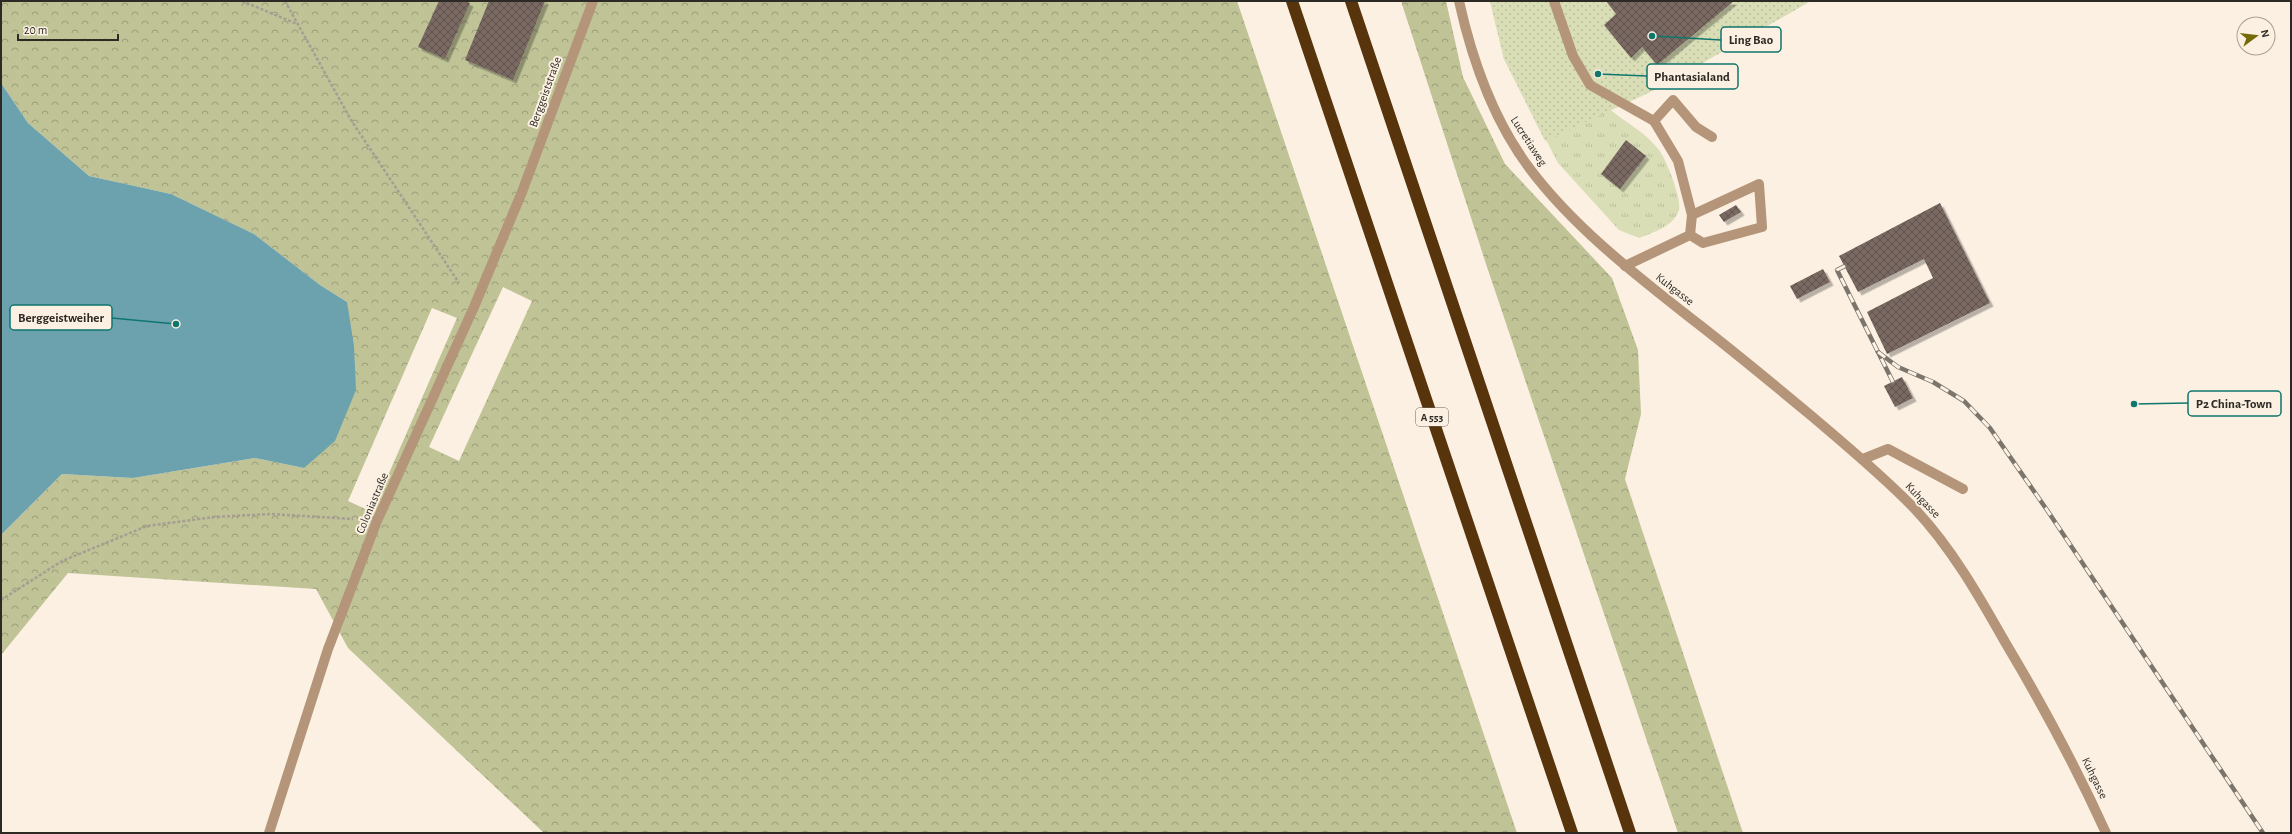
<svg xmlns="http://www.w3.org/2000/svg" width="2292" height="834" font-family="'Alegreya Sans',sans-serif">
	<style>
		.grass { fill: url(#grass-tufts) }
		.forest { fill: url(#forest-crowns); fill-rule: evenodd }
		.park { fill: url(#park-dots) }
		.water { fill: #6ba2ae }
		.building { fill: url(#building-cross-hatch); filter: url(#shadow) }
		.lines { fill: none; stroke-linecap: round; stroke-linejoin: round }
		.path { stroke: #a69d93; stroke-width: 2.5; stroke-dasharray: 3 2; stroke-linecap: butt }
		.service { stroke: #b49579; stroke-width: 10 }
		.minor { stroke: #b49579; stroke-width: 10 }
		.motorway { stroke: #58340d; stroke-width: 12 }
		.rail-casing { stroke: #7b756c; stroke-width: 4.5 }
		.rail { stroke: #fbf0e1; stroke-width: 3; stroke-dasharray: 9; stroke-linecap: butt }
		.labels { text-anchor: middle; stroke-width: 4; stroke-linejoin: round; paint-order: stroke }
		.shield { fill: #fbf0e1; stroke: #6b655d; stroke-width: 1 }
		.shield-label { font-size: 11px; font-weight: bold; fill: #2d2924 }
		.street-label { font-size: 12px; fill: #2d2924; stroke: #fbf0e1 }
		.leader { fill: none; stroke: #0f766e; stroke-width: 1.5 }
		.callout-dot { fill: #0f766e; stroke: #fbf0e1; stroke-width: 1.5 }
		.callout { fill: #fbf0e1; stroke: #0f766e; stroke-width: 1.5 }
		.callout-label { font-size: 13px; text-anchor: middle; font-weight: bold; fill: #2d2924 }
	</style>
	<defs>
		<pattern id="grass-tufts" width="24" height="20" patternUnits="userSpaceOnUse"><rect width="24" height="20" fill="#dadeb6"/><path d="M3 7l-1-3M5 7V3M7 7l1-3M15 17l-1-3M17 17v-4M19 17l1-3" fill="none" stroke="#bbbe9c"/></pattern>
		<pattern id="forest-crowns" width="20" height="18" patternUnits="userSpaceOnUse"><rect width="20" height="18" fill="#bfc396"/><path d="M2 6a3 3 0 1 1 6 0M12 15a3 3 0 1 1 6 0" fill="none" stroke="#9c9e7a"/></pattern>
		<pattern id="park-dots" width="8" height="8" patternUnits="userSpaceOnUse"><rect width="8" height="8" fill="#dadeb6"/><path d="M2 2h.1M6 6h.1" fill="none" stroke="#bbbe9c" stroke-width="1.8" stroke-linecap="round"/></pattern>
		<pattern id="building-cross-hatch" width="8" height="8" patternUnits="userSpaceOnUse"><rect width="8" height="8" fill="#796962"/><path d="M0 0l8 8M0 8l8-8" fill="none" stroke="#5e524c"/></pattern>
		<filter id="shadow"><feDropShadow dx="3.5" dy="3.5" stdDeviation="0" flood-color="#0004"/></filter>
	</defs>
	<rect width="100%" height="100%" fill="#fbf0e1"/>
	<path class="grass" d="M1490,1C1530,37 1570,78 1612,111C1628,124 1646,133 1659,150C1666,159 1682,199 1679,210C1673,227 1654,232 1639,238L1619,230L1558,163L1504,59Z"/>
	<g class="forest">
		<path d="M1,1H1237L1517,833H544L348,648L316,589L68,573L1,655V535L62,474L133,478L255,458L304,468L347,302L320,285L254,234L171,194L89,176L28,123L1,83ZM503,287L532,301L459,461L429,447ZM432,308L457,318L372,512L348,501Z"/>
		<polygon points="1401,1 1446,1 1463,77 1505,164 1612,278 1638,350 1641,414 1625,479 1743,833 1678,833 1487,267"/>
	</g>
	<polygon class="park" points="1490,1 1811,1 1659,88 1545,141 1504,59"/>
	<polygon class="water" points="1,83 28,123 89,176 171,194 254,234 320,285 347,302 354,346 356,390 335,441 304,468 255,458 133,478 62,474 1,535"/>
	<g class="building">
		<polygon points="439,1 465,1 470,3 445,59 418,47"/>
		<polygon points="489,1 545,1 513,80 465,60"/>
		<polygon points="1606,1 1734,1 1657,65 1642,47 1631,58 1604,25 1616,14"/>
		<polygon points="1626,140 1646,156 1620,189 1601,174"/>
		<polygon points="1940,203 1990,303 1887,354 1867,312 1933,278 1924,259 1858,292 1839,256"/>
		<polygon points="1736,205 1741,212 1724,222 1719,215"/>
		<polygon points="1823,269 1830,282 1797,299 1790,286"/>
		<polygon points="1902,377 1913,398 1895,407 1884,386"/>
	</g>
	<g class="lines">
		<g class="path">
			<polyline points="242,1 297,24"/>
			<polyline points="285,1 351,120 459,283"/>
			<polyline points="1,600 62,561 147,526 214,517 270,514 353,519"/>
		</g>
		<g class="service">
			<polyline points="1554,1 1573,56 1590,85 1654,121 1678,161 1692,215"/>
			<polyline points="1654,121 1673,100 1696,127 1712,137"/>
			<polyline points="1625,266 1690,235 1692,215 1759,184 1762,227 1703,243 1690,235"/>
			<polyline points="1863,459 1888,449 1963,489"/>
		</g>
		<g class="minor">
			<path d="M1459,1C1472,60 1493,120 1530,169C1573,226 1632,272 1688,316C1731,349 1772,383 1814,418C1848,447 1883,476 1914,508C1951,547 1979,596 2005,642C2042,704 2076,767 2106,833"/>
			<polyline points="269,833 328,649 377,521 474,307 522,192 593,1"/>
		</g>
		<g class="motorway">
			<polyline points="1292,1 1572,833"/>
			<polyline points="1351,1 1630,833"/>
		</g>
		<defs>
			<g id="rail">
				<polyline points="1845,266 1837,270 1893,382"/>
				<polyline points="1878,352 1898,367 1933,382 1964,401 1990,428 2047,510 2263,833"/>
			</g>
		</defs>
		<use href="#rail" class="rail-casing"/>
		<use href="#rail" class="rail"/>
	</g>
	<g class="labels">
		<rect class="shield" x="1416" y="408" width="32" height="18" rx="3"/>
		<g class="shield-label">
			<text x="1432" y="421">A 553</text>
		</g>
		<g class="street-label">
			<text transform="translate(545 92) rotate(-70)" y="4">Berggeiststraße</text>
			<text transform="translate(1529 141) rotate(57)" y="4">Lucretiaweg</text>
			<text transform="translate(1675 289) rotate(38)" y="4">Kuhgasse</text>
			<text transform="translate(1923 500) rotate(46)" y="4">Kuhgasse</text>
			<text transform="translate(372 503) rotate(-67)" y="4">Coloniastraße</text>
			<text transform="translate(2095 778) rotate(64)" y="4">Kuhgasse</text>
		</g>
	</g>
	<path class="leader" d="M1652 36L1721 40M1598 74L1647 76M176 324L112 318M2134 404L2188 403"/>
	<g class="callout-dot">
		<circle cx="1652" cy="36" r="4"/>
		<circle cx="1598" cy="74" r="4"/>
		<circle cx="176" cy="324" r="4"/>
		<circle cx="2134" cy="404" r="4"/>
	</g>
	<g class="callout">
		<rect x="1721" y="27" width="60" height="25" rx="4"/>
		<rect x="1647" y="64" width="91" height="25" rx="4"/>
		<rect x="10" y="305" width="102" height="25" rx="4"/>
		<rect x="2188" y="391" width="93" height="25" rx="4"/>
	</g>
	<g class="callout-label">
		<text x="1751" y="44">Ling Bao</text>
		<text x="1692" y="81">Phantasialand</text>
		<text x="61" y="322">Berggeistweiher</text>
		<text x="2234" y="408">P2 China-Town</text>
	</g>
	<rect width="2292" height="834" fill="none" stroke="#2d2924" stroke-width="4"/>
	<g transform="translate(2256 36) rotate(75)"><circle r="19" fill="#fbf0e1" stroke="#a9a095"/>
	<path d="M0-3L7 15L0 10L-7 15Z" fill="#726b06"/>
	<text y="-6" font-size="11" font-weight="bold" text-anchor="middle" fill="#2d2924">N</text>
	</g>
	<path d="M18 34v6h100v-6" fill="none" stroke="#2d2924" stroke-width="2"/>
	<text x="24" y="34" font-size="12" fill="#2d2924" stroke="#fbf0e1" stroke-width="3" paint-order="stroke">20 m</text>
</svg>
